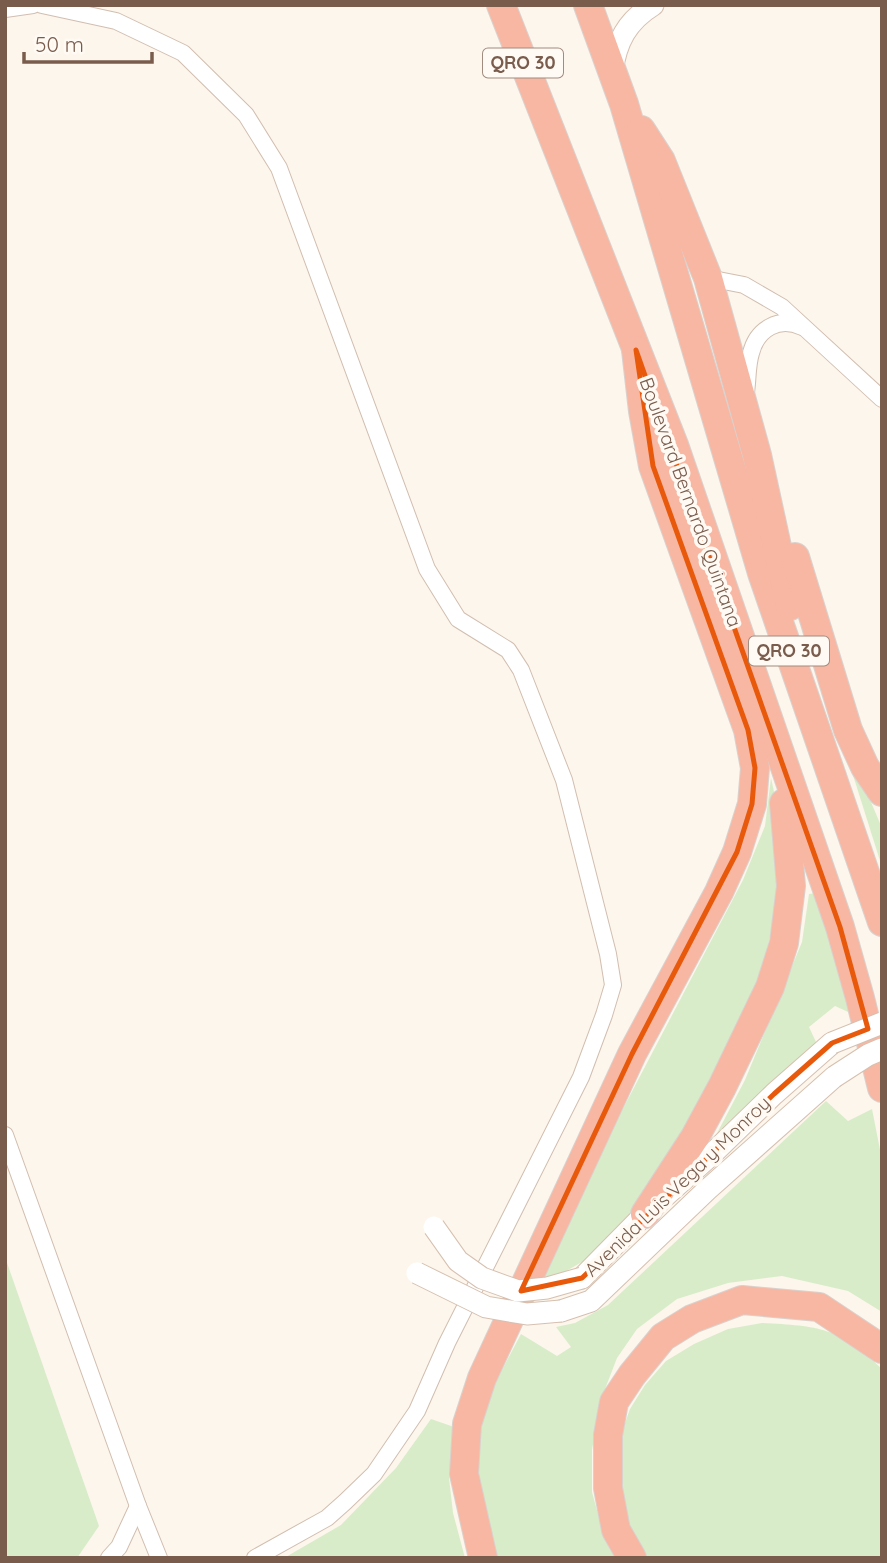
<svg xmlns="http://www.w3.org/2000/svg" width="887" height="1563" font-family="Quicksand,sans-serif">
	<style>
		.green { fill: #d8ecc9 }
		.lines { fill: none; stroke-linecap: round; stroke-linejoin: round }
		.street-casing { stroke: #d1beb0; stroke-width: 18 }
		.secondary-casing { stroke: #d6c0b0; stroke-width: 23 }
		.highway-casing { stroke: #dad1cd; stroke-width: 30 }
		.street { stroke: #fff; stroke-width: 16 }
		.secondary { stroke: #fff; stroke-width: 21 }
		.highway { stroke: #f7b7a3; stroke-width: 28 }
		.secondary-bridge-casing { stroke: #d6c0b0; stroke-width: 23; stroke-linecap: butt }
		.secondary-bridge { stroke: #fff; stroke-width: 21 }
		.marked { fill: none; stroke: #e8590c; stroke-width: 5; stroke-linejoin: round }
		.labels { text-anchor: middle; stroke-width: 7; stroke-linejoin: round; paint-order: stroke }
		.shield { fill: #fffaf3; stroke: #a28b7f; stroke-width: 2 }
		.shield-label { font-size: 18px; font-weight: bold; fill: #7a5c4d }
		.street-label { font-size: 19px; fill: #7a5c4d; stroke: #fffaf3 }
	</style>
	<rect width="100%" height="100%" fill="#fdf6ec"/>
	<g class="green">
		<polygon points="834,715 882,828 882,867"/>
		<polygon points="771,778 778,810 777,908 759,982 716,1080 633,1213 587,1259 561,1274 533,1280 743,880 765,826"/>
		<polygon points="819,893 857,1016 835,1006 809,1027 816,1042 714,1139 745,1080 802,942 809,894"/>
		<polygon points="826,1101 848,1121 872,1109 882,1160 882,1312 848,1291 782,1276 728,1283 677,1299 637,1329 617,1358 600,1402 592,1450 592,1492 605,1540 615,1558 494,1558 474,1468 478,1430 487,1398 521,1334 557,1356 571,1347 556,1327 575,1323 608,1305"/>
		<polygon points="5,1257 99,1526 77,1558 5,1558"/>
		<path d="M762,1323C819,1326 839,1327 882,1369V1558H639L617,1513L620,1437L630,1409L645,1385L666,1361L694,1344L728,1329Z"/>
		<polygon points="431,1419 454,1427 449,1478 453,1513 465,1558 284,1558 341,1525 396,1468"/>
	</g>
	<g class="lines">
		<defs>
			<g id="street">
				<polyline points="42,5 116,21 183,53 246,115 279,168 427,569 458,619 508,650 521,670 564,780 608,954 613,985 604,1015 581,1077 447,1343 417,1411 374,1474 345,1502 327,1518 255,1558"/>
				<polyline points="5,9 33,5"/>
				<polyline points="708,278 744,285 782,307 882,399"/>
				<path d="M746,392C748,380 747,366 751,353C757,329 779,316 802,327"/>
				<polyline points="5,1135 138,1506 159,1558"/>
				<polyline points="109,1558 119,1547 138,1506"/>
			</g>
			<g id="secondary">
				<path d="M612,72C616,42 627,21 653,5"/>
				<polyline points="582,1278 645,1214 710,1156 774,1094 832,1043"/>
				<polyline points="561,1311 591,1301 707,1190 834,1077"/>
			</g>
			<g id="highway">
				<polyline points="501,5 674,445 840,927 860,998 882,1088"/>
				<polyline points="588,5 624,104 762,573 882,922"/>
				<polyline points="641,130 661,161 708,278 757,455 790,606"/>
				<polyline points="795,557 848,730 865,767 882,792"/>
				<polyline points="645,1214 695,1137 722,1087 770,987 784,943 791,886 784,803"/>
				<polyline points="483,1558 464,1474 467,1424 482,1378 632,1054 719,892 737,852 752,804 755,768 748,730 653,466 643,411 636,350"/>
				<polyline points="632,1558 616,1530 608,1488 608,1435 614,1402 632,1375 663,1337 692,1319 742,1300 819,1307 882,1349"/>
			</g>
		</defs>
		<use href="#street" class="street-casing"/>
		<use href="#secondary" class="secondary-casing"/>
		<use href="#highway" class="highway-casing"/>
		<use href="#street" class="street"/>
		<use href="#secondary" class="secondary"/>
		<use href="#highway" class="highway"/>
		<defs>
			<g id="secondary-bridge">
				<polyline points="832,1043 882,1023"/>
				<polyline points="834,1077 868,1055 882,1049"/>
				<polyline points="434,1227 458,1261 482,1278 518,1291 547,1288 582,1278"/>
				<polyline points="417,1273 486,1307 527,1314 561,1311"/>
			</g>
		</defs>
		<use href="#secondary-bridge" class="secondary-bridge-casing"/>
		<use href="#secondary-bridge" class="secondary-bridge"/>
	</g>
	<path class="marked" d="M636,350L840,927L868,1029L832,1043L774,1094L582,1278L521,1291L632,1054L737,852L752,804L755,768L748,730L653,466Z"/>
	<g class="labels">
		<g class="shield">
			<rect x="483" y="48.5" width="80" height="29" rx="5"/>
			<rect x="749" y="636.5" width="80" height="29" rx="5"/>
		</g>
		<g class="shield-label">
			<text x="523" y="69">QRO 30</text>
			<text x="789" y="657">QRO 30</text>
		</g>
		<g class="street-label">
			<text transform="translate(691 502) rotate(70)" y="7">Boulevard Bernardo Quintana</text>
			<text transform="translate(677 1186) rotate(-44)" y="7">Avenida Luis Vega y Monroy</text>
		</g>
	</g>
	<rect width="887" height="1563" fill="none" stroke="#7a5c4d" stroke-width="14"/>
	<path d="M24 52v10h128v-10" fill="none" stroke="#7a5c4d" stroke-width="3.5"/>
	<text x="35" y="52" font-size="21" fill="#7a5c4d" stroke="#fffaf3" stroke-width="5" paint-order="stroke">50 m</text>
</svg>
